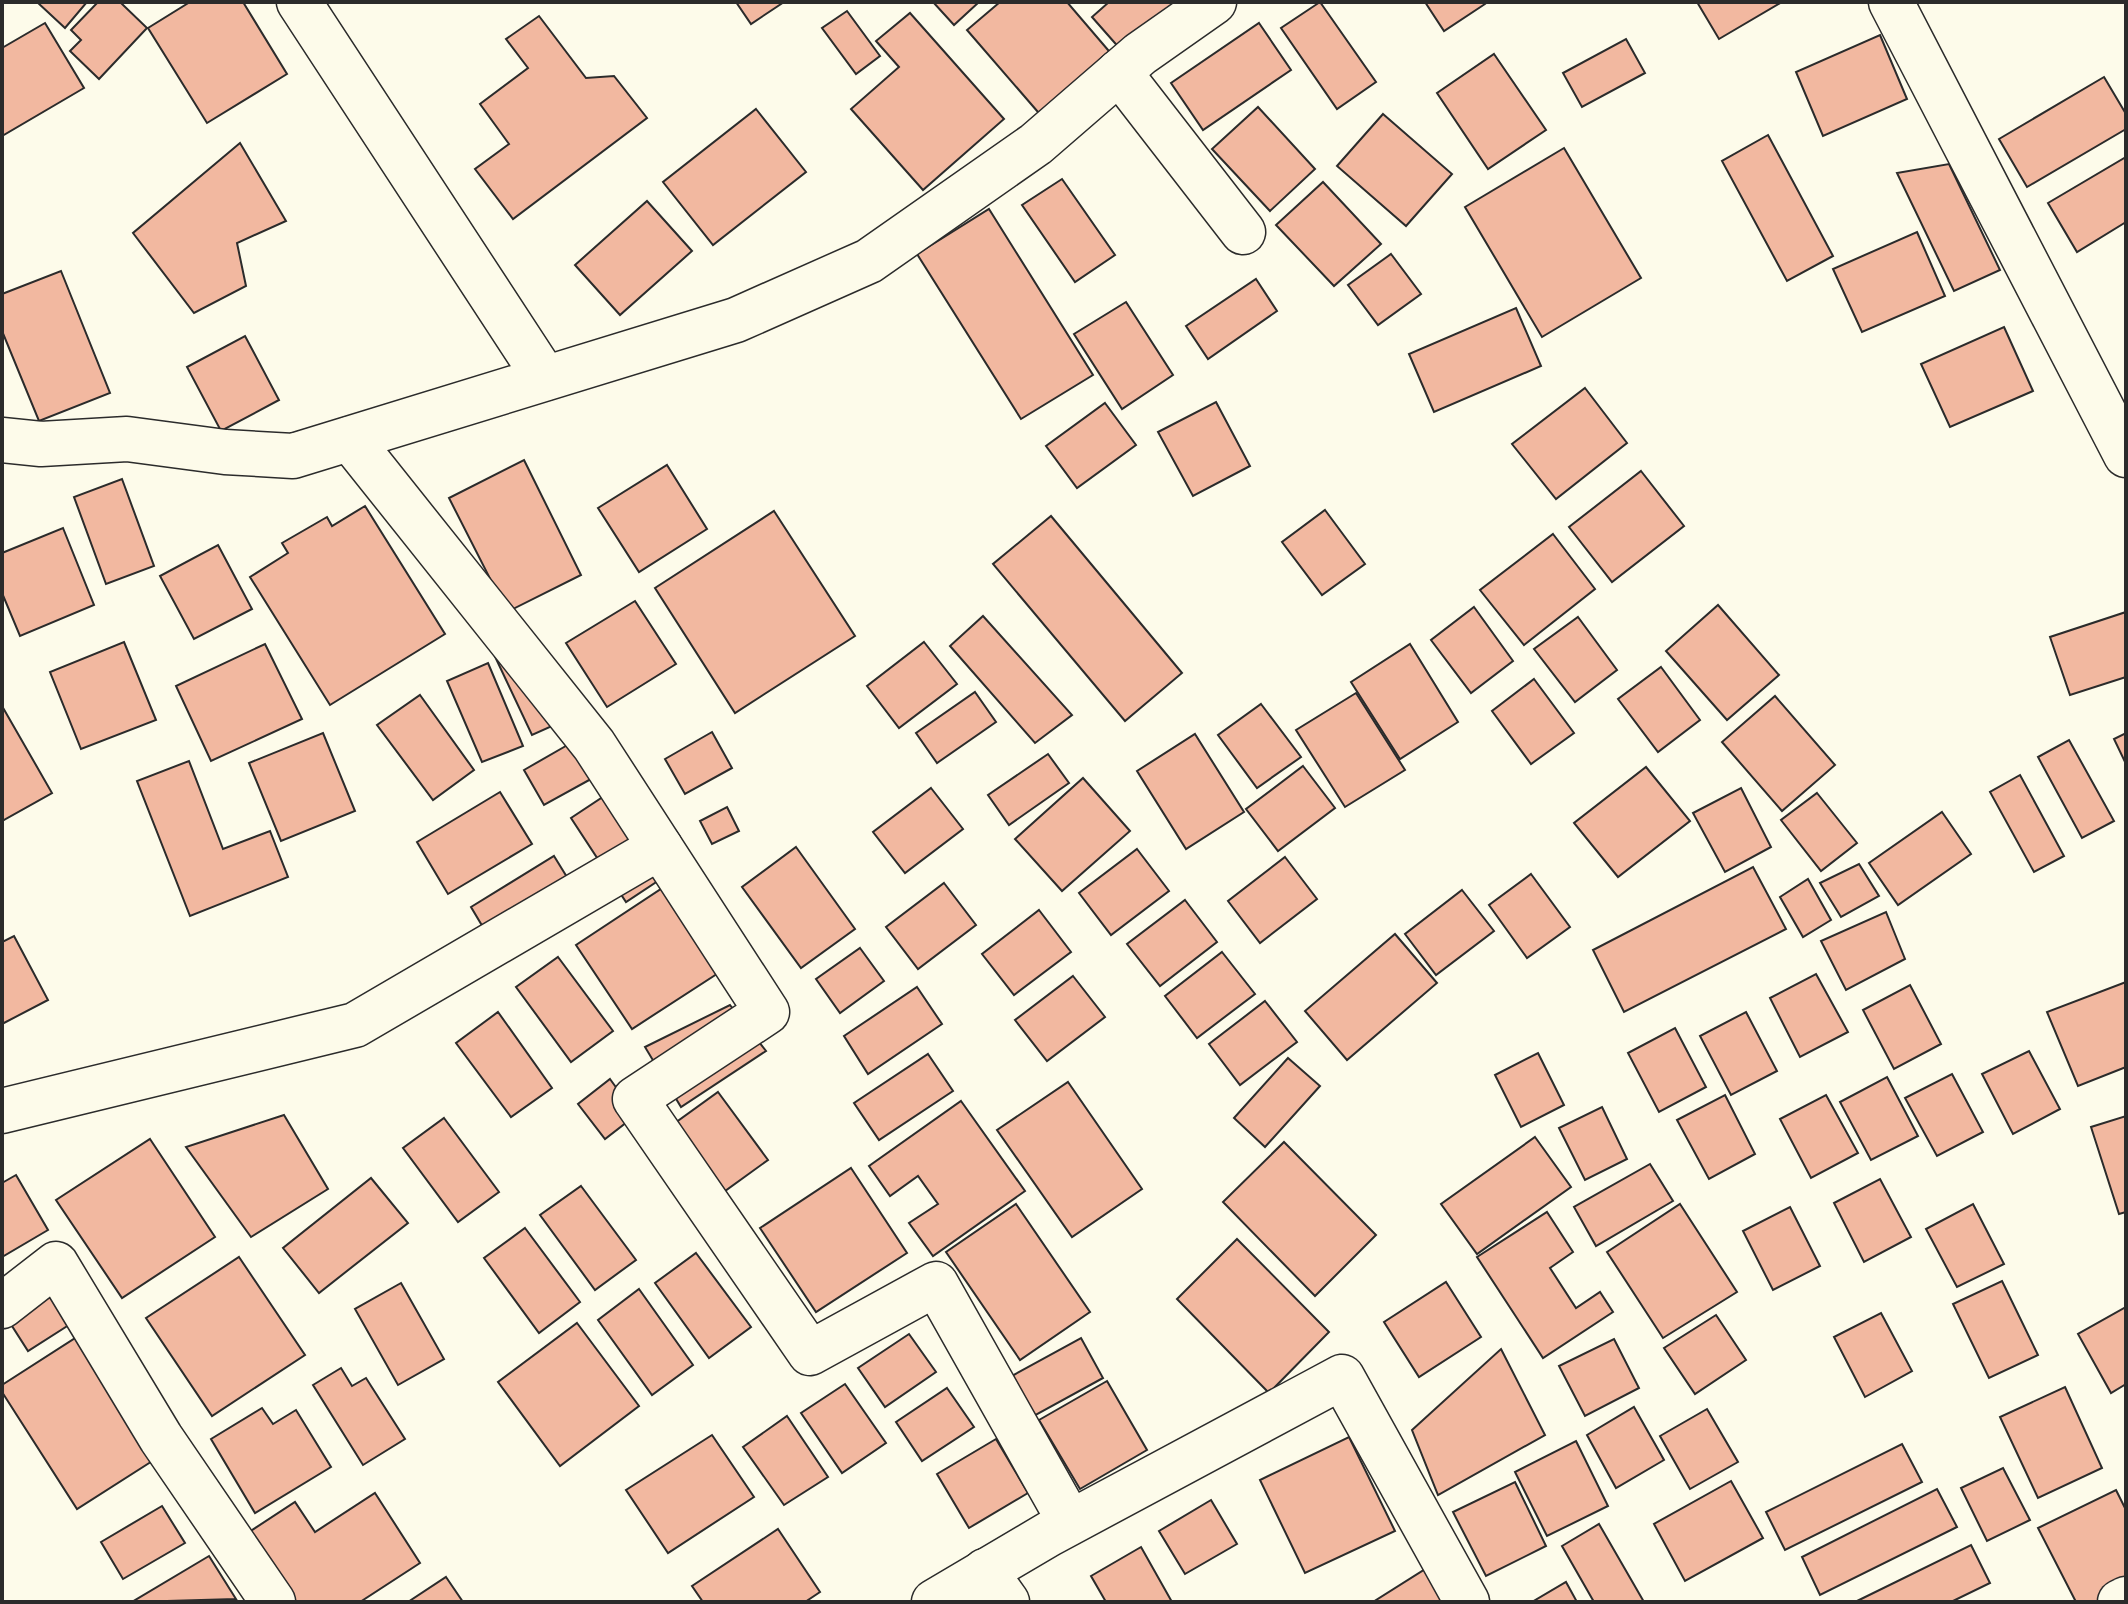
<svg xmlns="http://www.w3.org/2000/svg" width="2128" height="1604" font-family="Jost,sans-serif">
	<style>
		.building { fill: #f2b8a0; stroke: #2b2b2b; stroke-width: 2 }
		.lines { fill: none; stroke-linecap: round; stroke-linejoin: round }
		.minor-casing { stroke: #2b2b2b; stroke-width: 47 }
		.minor { stroke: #fdfbea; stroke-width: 44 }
	</style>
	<rect width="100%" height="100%" fill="#fdfbea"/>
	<g class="building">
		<polygon points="37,2 87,2 65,28"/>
		<polygon points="98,2 120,2 147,28 99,79 70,51 81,40 71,30"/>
		<polygon points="190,2 243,2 287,74 207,123 148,28"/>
		<polygon points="736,2 784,2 751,24"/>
		<polygon points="933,2 979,2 954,25"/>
		<polygon points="1000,2 1067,2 1114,57 1044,119 967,30"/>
		<polygon points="1109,2 1197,2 1129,59 1092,17"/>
		<polygon points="1320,2 1376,82 1337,109 1281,28"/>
		<polygon points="1425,2 1484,2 1485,4 1444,31"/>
		<polygon points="1697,2 1782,2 1719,39"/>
		<polygon points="847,11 880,56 856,74 822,28"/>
		<polygon points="910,13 1004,119 923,190 851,109 899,67 876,41"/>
		<polygon points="539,16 586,78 614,76 647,118 513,219 475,169 509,144 480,104 528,68 506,39"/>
		<polygon points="45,23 84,88 2,136 2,48"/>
		<polygon points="1259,23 1291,70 1203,130 1171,83"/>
		<polygon points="1880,35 1907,99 1823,136 1796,72"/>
		<polygon points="1626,39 1645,73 1582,107 1563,73"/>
		<polygon points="1494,54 1546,130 1488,169 1437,93"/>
		<polygon points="2104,77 2126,114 2126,129 2027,187 1999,139"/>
		<polygon points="1258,107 1315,169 1270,211 1212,149"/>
		<polygon points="756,109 806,172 713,245 663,182"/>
		<polygon points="1383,114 1452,174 1406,226 1337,166"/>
		<polygon points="1768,135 1833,256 1787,281 1722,161"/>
		<polygon points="240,143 286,221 237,243 246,286 194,313 133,233"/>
		<polygon points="1564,148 1641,278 1542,337 1465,207"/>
		<polygon points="2126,157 2126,222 2077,252 2048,203"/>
		<polygon points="1949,164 2000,270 1954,291 1897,173"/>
		<polygon points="1062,179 1115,255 1075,282 1022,205"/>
		<polygon points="1323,182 1381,244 1334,286 1276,225"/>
		<polygon points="647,201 692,251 620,315 575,265"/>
		<polygon points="989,209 1093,375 1021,419 917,254"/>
		<polygon points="1917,232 1945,296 1862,332 1833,269"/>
		<polygon points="1391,254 1421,294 1378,325 1348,285"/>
		<polygon points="61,271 110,393 39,421 2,331 2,294"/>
		<polygon points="1256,279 1277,311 1208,359 1186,326"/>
		<polygon points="1126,302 1173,375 1122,409 1074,334"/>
		<polygon points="1516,308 1541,366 1434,412 1409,354"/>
		<polygon points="2004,327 2033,391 1950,427 1921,364"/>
		<polygon points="245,336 279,400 221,431 187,367"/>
		<polygon points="1585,388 1627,443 1556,499 1512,444"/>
		<polygon points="1216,402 1250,466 1193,496 1158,432"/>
		<polygon points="1105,403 1136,445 1077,488 1046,446"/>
		<polygon points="524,460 581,575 507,612 449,498"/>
		<polygon points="667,465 707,529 639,572 598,508"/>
		<polygon points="1641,471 1684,526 1612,582 1569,527"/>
		<polygon points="122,479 154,566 106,584 74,497"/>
		<polygon points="365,506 445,634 330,705 250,577 288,553 282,543 327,517 332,526"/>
		<polygon points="1325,510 1365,564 1322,595 1282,542"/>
		<polygon points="774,511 855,636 735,713 655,588"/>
		<polygon points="1051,516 1182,673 1125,721 993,564"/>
		<polygon points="63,528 94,605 20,636 2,593 2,553"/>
		<polygon points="1553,534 1595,589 1524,645 1480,590"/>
		<polygon points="218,545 252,609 194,639 160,576"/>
		<polygon points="635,601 676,664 607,707 566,643"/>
		<polygon points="1718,605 1779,675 1727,720 1666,651"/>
		<polygon points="1474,607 1513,661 1471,693 1431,640"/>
		<polygon points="2126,612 2126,677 2070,695 2050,637"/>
		<polygon points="983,616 1072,715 1035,743 950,646"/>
		<polygon points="1578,617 1617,670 1575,702 1534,649"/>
		<polygon points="124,642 156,720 81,749 50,672"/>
		<polygon points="924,642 957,684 899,728 867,686"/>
		<polygon points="265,644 302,719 211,761 176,686"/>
		<polygon points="1410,644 1458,722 1400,759 1351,682"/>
		<polygon points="491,648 570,718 532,735"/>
		<polygon points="488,663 523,746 482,762 447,681"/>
		<polygon points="1661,667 1700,720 1658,752 1618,699"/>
		<polygon points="1534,679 1574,733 1531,764 1492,711"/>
		<polygon points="975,692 996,722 937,763 916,733"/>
		<polygon points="1356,693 1405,770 1345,807 1296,730"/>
		<polygon points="420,695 474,770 433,800 377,725"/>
		<polygon points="1775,696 1835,765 1782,811 1722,742"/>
		<polygon points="1261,704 1301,757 1257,788 1218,735"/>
		<polygon points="2,706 52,793 2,821"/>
		<polygon points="712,732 732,768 685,794 665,759"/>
		<polygon points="323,733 355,811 281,841 249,763"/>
		<polygon points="2126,733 2126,764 2114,739"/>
		<polygon points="1195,734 1244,812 1186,849 1137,771"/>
		<polygon points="2069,740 2114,821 2082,838 2038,757"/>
		<polygon points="571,743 591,779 544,805 524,770"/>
		<polygon points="1048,754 1069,783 1009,825 988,795"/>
		<polygon points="189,761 223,849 270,831 288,877 190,916 137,781"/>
		<polygon points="1303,766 1335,808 1278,851 1246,809"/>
		<polygon points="1646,767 1690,821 1618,877 1574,823"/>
		<polygon points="2020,775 2064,856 2034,872 1990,792"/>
		<polygon points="1083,778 1130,831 1062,891 1015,839"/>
		<polygon points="627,781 682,865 626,902 571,818"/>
		<polygon points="931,788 963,829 905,873 873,832"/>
		<polygon points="1741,788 1771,847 1725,872 1693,813"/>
		<polygon points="500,792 532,844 448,894 417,842"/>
		<polygon points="1817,793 1857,843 1821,871 1781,820"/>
		<polygon points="727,807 739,831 712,844 700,821"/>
		<polygon points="1942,812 1971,854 1898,905 1869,863"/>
		<polygon points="796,847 855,929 801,968 742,887"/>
		<polygon points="1137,849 1169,891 1111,935 1079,893"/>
		<polygon points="554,856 586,908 502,959 471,907"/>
		<polygon points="1285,857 1317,899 1260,943 1228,901"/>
		<polygon points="1859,864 1879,896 1841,917 1820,883"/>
		<polygon points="1753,867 1786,929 1624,1012 1593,950"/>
		<polygon points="1531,874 1570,927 1527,958 1489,905"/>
		<polygon points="1808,879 1831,920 1803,937 1780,897"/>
		<polygon points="944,883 976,925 918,969 886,927"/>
		<polygon points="667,885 723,970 632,1029 576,945"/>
		<polygon points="1462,890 1494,931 1436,975 1405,934"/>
		<polygon points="1185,900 1217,942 1160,986 1127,944"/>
		<polygon points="1039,910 1071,952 1014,995 982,954"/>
		<polygon points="1886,912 1905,959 1846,990 1821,941"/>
		<polygon points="1395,934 1437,983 1347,1060 1305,1011"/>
		<polygon points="14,936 48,1000 2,1024 2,942"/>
		<polygon points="860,948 884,981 840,1013 816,979"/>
		<polygon points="1222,952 1255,994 1197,1038 1165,996"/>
		<polygon points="558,957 613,1031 571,1062 516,987"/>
		<polygon points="1816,974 1848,1032 1800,1057 1770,998"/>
		<polygon points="1073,976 1105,1017 1047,1061 1015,1020"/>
		<polygon points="2126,982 2126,1067 2078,1086 2047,1012"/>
		<polygon points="1910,985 1941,1044 1894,1069 1863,1010"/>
		<polygon points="917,987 942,1024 868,1074 844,1036"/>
		<polygon points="1265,1001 1297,1042 1240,1085 1209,1044"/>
		<polygon points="730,1005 766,1051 681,1107 645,1047"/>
		<polygon points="498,1012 552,1088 511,1117 456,1043"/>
		<polygon points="1746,1012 1777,1071 1731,1095 1700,1036"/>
		<polygon points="1675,1028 1706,1087 1659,1112 1628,1053"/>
		<polygon points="2029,1051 2060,1109 2013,1134 1982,1074"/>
		<polygon points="1538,1053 1564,1105 1521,1127 1495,1075"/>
		<polygon points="928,1054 953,1091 879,1140 854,1103"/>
		<polygon points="1288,1058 1320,1086 1265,1147 1234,1118"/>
		<polygon points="1952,1074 1983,1132 1937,1156 1905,1098"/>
		<polygon points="1887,1077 1918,1136 1871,1160 1840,1102"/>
		<polygon points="610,1079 636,1115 605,1139 578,1104"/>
		<polygon points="1068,1082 1142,1189 1072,1237 997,1130"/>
		<polygon points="718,1092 768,1160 725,1191 675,1123"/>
		<polygon points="1725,1095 1755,1154 1709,1179 1677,1120"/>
		<polygon points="1826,1095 1858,1153 1811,1178 1780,1119"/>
		<polygon points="961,1101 1025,1191 933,1256 909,1223 938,1204 918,1176 890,1196 869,1166"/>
		<polygon points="1602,1107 1627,1159 1585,1180 1559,1128"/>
		<polygon points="284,1115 328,1189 251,1237 186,1147"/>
		<polygon points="2126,1116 2126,1212 2119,1214 2091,1127"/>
		<polygon points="444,1118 499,1192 458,1222 403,1148"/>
		<polygon points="1535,1137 1571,1187 1477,1254 1441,1204"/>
		<polygon points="150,1139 215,1237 122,1298 56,1200"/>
		<polygon points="1284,1142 1376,1235 1315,1296 1223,1202"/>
		<polygon points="1650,1164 1673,1201 1596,1246 1574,1207"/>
		<polygon points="851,1168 907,1253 816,1312 760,1228"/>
		<polygon points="16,1175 48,1230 2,1257 2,1183"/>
		<polygon points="371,1178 408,1223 319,1293 283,1248"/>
		<polygon points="1880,1179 1911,1237 1864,1262 1834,1203"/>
		<polygon points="581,1186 636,1260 595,1290 540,1215"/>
		<polygon points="1016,1204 1090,1312 1020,1360 946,1252"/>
		<polygon points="1680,1204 1737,1292 1663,1338 1607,1252"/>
		<polygon points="1973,1204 2004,1264 1957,1287 1926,1229"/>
		<polygon points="1790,1207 1820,1266 1773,1290 1743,1231"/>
		<polygon points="1547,1212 1573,1252 1550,1268 1576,1308 1600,1292 1613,1312 1543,1358 1477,1257"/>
		<polygon points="525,1228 580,1302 539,1333 484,1258"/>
		<polygon points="1237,1239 1329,1332 1269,1393 1177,1299"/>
		<polygon points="696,1253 751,1327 709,1358 655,1283"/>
		<polygon points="239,1257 305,1355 212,1416 146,1318"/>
		<polygon points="2002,1281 2038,1355 1989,1378 1953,1304"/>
		<polygon points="1446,1282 1481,1337 1419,1377 1384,1322"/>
		<polygon points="401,1283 444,1359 398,1385 355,1309"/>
		<polygon points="50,1287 72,1323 28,1351 5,1315"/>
		<polygon points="639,1289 693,1365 652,1395 598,1320"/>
		<polygon points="2126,1307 2126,1384 2111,1393 2078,1334"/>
		<polygon points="1881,1313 1912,1371 1865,1397 1834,1337"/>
		<polygon points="1716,1315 1746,1360 1695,1394 1664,1348"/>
		<polygon points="577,1323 639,1406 560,1466 498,1382"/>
		<polygon points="909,1334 936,1372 885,1407 858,1368"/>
		<polygon points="80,1335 157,1458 77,1509 2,1392 2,1385"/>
		<polygon points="1081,1338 1103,1378 1032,1417 1010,1377"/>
		<polygon points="1614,1339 1639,1388 1585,1416 1559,1366"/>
		<polygon points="1501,1349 1545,1435 1438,1495 1412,1430"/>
		<polygon points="341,1368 352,1386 366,1378 405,1439 363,1465 313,1385"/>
		<polygon points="1107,1381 1147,1450 1080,1489 1039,1420"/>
		<polygon points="845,1384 886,1443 842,1473 801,1413"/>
		<polygon points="2065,1387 2102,1468 2038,1498 2000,1417"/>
		<polygon points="947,1388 974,1427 922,1461 896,1422"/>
		<polygon points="1634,1407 1664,1460 1616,1488 1587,1435"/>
		<polygon points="262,1408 273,1424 296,1410 331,1467 255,1513 211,1439"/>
		<polygon points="1707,1409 1738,1462 1690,1489 1660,1436"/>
		<polygon points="787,1416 828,1477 784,1505 743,1447"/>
		<polygon points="712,1435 754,1497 668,1553 626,1490"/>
		<polygon points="1349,1437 1395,1531 1305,1573 1260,1480"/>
		<polygon points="996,1439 1028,1493 969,1528 937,1474"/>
		<polygon points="1576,1441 1608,1506 1547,1536 1515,1472"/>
		<polygon points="1902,1444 1922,1482 1785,1550 1766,1512"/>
		<polygon points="2003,1468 2030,1520 1987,1541 1961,1488"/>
		<polygon points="1731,1481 1763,1538 1685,1581 1654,1524"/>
		<polygon points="1515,1482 1546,1546 1486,1576 1453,1512"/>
		<polygon points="1937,1489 1957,1527 1820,1595 1802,1557"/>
		<polygon points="2116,1490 2126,1510 2126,1588 2099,1602 2076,1602 2038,1528"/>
		<polygon points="375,1493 420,1563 360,1602 291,1602 246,1534 295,1502 315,1532"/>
		<polygon points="1211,1500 1237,1544 1185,1574 1159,1531"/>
		<polygon points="162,1506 185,1543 123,1579 101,1542"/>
		<polygon points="1599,1524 1644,1602 1594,1602 1562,1546"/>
		<polygon points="778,1529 820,1592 805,1602 703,1602 692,1586"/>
		<polygon points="1971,1545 1990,1583 1951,1602 1855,1602"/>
		<polygon points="1141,1547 1172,1602 1106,1602 1091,1576"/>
		<polygon points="209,1556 236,1599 132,1602"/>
		<polygon points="1427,1568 1448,1602 1373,1602"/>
		<polygon points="446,1577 463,1602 408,1602"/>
		<polygon points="1566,1582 1577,1602 1532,1602"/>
	</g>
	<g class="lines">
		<defs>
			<g id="minor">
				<polyline points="299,2 545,378"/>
				<polyline points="1891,2 2126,455"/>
				<polyline points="1119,72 1243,232"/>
				<polyline points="350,439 594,745 767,1012 635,1099 810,1353 936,1284 1070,1522"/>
				<polyline points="2,440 41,444 127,439 225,452 293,456 736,320 869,261 1036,144 1140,54 1214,2"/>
				<polyline points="2,1111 355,1025 660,847"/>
				<polyline points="2,1306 56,1264 161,1438 273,1602"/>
				<polyline points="985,1571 1007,1602"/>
				<polyline points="934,1602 1049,1534 1342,1377 1467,1602"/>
				<polyline points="2120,1602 2126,1599"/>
			</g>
		</defs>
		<use href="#minor" class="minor-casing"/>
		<use href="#minor" class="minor"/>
	</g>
	<rect width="2128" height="1604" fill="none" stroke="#2b2b2b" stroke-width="8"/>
</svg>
